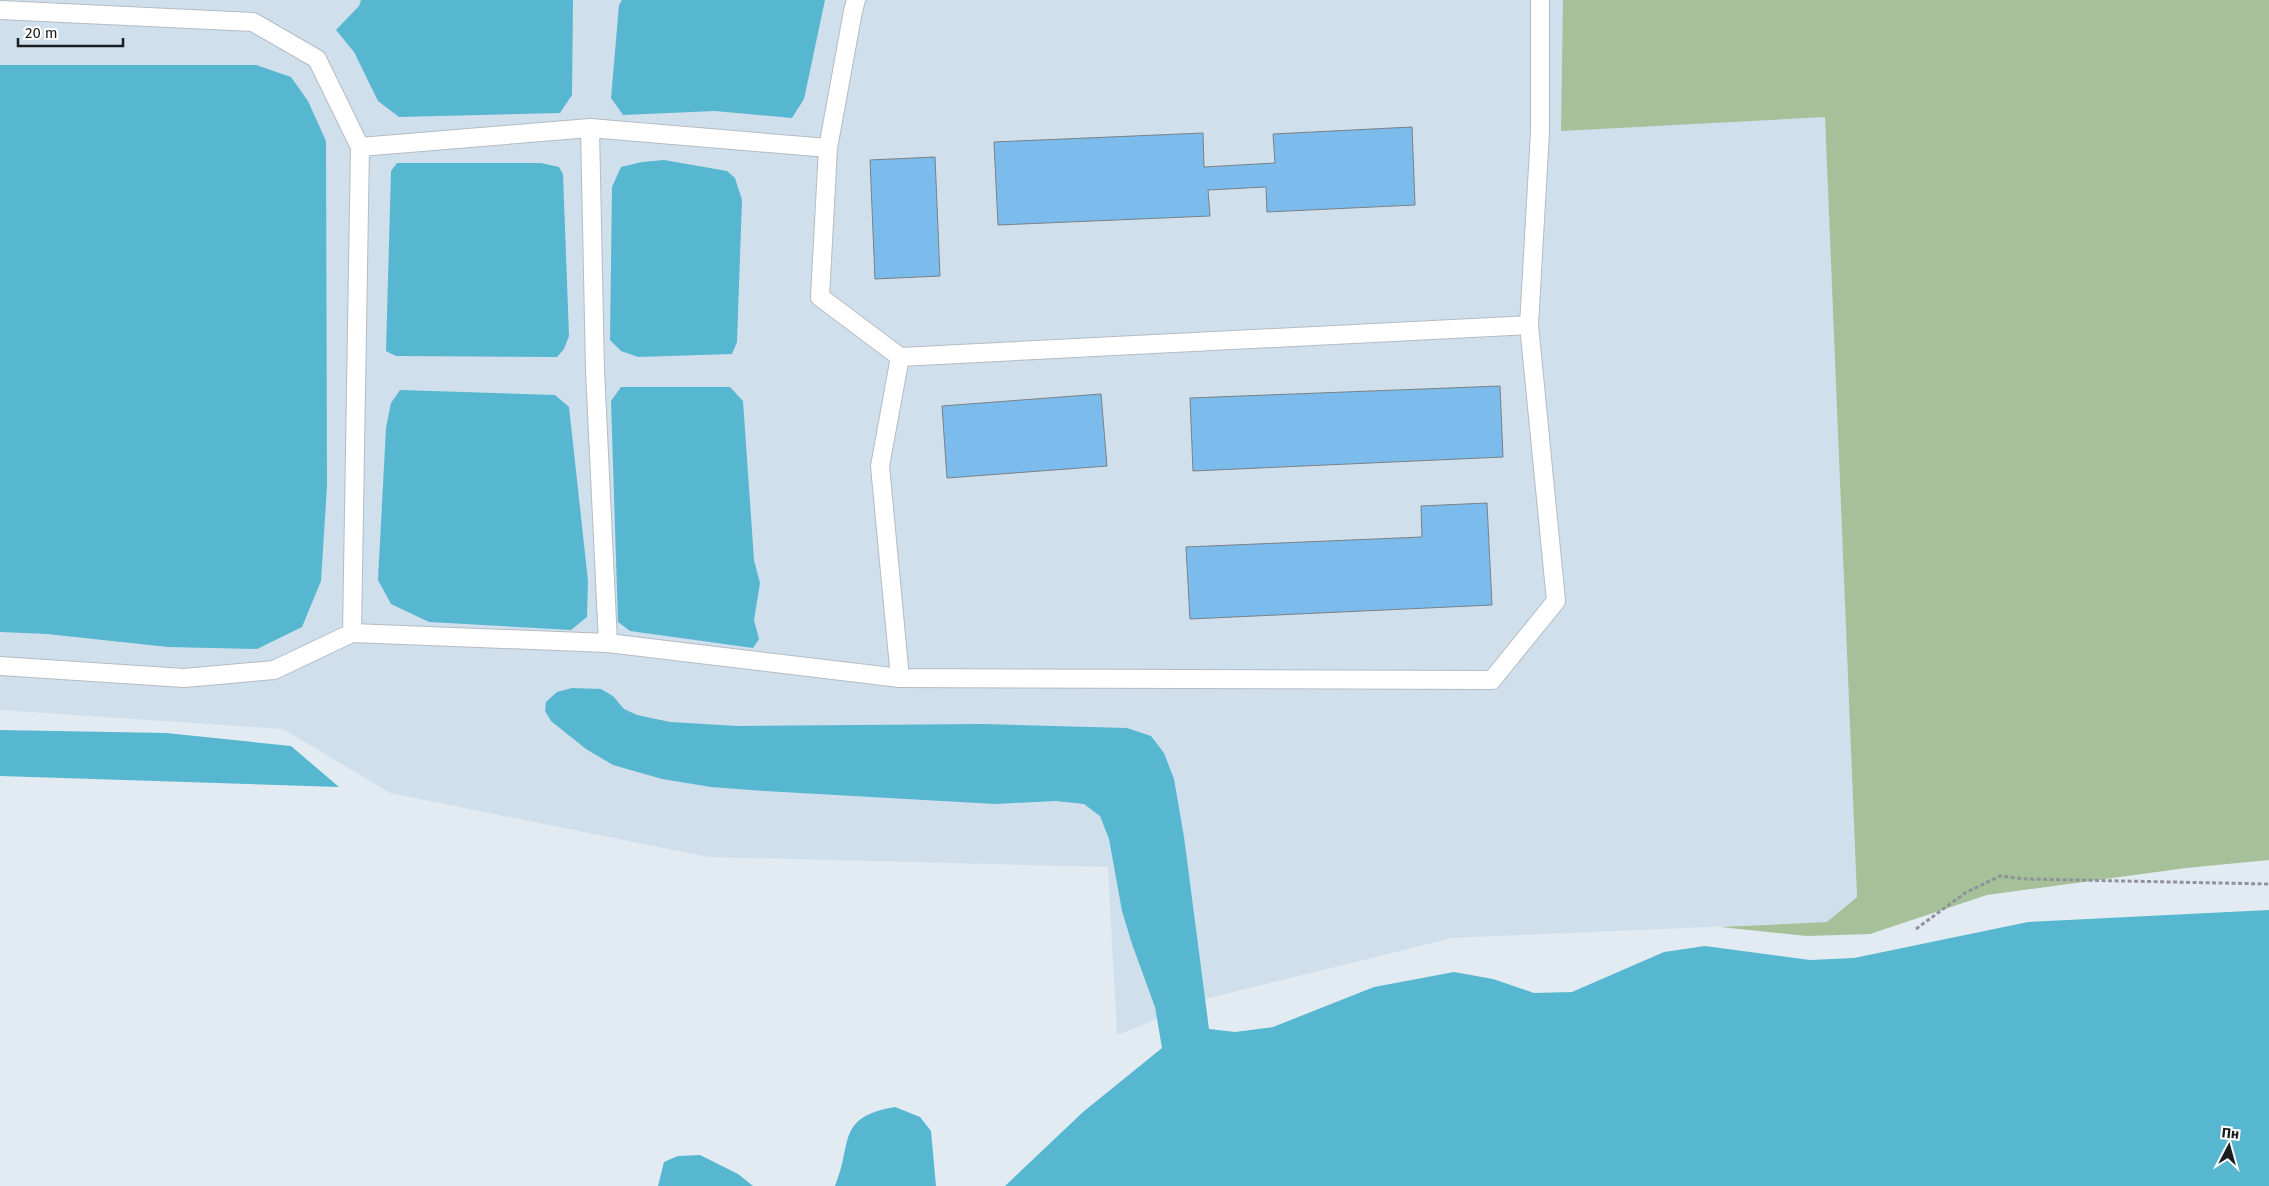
<svg xmlns="http://www.w3.org/2000/svg" width="2269" height="1186" font-family="'Fira Sans',sans-serif">
	<style>
		.built { fill: #d0dfec }
		.green { fill: #a6c09a }
		.water { fill: #57b7d0 }
		.building { fill: #7bbcec; stroke: #798187 }
		.lines { fill: none; stroke-linecap: round; stroke-linejoin: round }
		.lane-casing { stroke: #b4bcc3; stroke-width: 20 }
		.path { stroke: #8d9398; stroke-width: 3; stroke-dasharray: 4 2.5; stroke-linecap: butt }
		.lane { stroke: #fff; stroke-width: 18 }
	</style>
	<rect width="100%" height="100%" fill="#e2ebf2"/>
	<polygon class="built" points="0,0 1829,0 1825,117 1857,897 1827,922 1452,938 1209,998 1117,1035 1108,867 708,857 390,793 283,729 0,710"/>
	<polygon class="green" points="1563,0 2269,0 2269,860 2186,868 1987,895 1870,934 1807,936 1720,927 1827,922 1857,897 1825,117 1561,131"/>
	<g class="water">
		<polygon points="361,0 573,0 572,95 560,113 399,117 378,101 354,52 336,30 359,6"/>
		<polygon points="622,0 825,0 804,99 792,118 715,111 623,115 611,98 619,5"/>
		<polygon points="0,65 256,65 291,77 308,101 326,141 327,486 321,581 302,627 257,649 168,647 47,634 0,632"/>
		<polygon points="664,160 727,171 735,178 742,200 737,342 732,354 638,357 621,351 610,340 612,187 621,167 642,162"/>
		<polygon points="397,163 541,163 559,167 563,174 569,336 564,349 557,357 396,356 386,351 391,171"/>
		<polygon points="621,387 730,387 743,401 754,560 760,583 754,620 759,639 753,648 630,631 618,622 611,401"/>
		<polygon points="400,390 555,395 569,407 588,581 587,617 571,630 429,622 391,604 378,580 386,428 391,403"/>
		<polygon points="572,688 601,689 613,696 624,709 637,715 670,722 737,726 982,724 1127,728 1151,736 1164,753 1174,779 1184,837 1209,1029 1235,1032 1273,1027 1374,987 1454,972 1493,979 1534,993 1572,992 1664,952 1705,946 1810,960 1854,958 2028,922 2269,910 2269,1186 1005,1186 1083,1112 1162,1048 1155,1007 1132,944 1122,911 1109,839 1100,816 1084,804 1056,801 995,804 765,791 711,787 662,779 613,765 586,749 551,721 545,711 546,702 557,692"/>
		<polygon points="0,730 166,733 291,746 339,787 0,776"/>
		<path d="M895,1107L920,1117L931,1131L936,1186H835C853,1144 835,1117 895,1107Z"/>
		<polygon points="700,1155 738,1174 753,1186 658,1186 664,1162 678,1156"/>
	</g>
	<g class="building">
		<polygon points="1412,127 1415,205 1267,212 1266,187 1208,190 1210,216 998,225 994,142 1203,133 1204,167 1275,163 1273,134"/>
		<polygon points="935,157 940,276 875,279 870,160"/>
		<polygon points="1500,386 1503,457 1193,471 1190,398"/>
		<polygon points="1101,394 1107,466 947,478 942,406"/>
		<polygon points="1487,503 1492,605 1190,619 1186,547 1422,537 1421,506"/>
	</g>
	<g class="lines">
		<defs>
			<g id="lane">
				<polyline points="856,0 853,11 828,148 820,297 900,357 880,466 900,678"/>
				<polyline points="0,10 253,22 317,59 360,147 352,633"/>
				<polyline points="590,128 595,370 608,643"/>
				<polyline points="360,147 590,128 828,148"/>
				<polyline points="900,357 1529,325"/>
				<polyline points="0,666 184,678 274,670 352,633 608,643 900,678 1492,680 1556,601 1529,325 1540,132 1540,0"/>
			</g>
		</defs>
		<use href="#lane" class="lane-casing"/>
		<polyline class="path" points="1916,929 1965,893 2000,876 2026,879 2269,884"/>
		<use href="#lane" class="lane"/>
	</g>
	<g transform="translate(2229 1146) rotate(6)" stroke="#ffffff" stroke-width="4" paint-order="stroke">
	<path d="M0-4L9 19L0 12L-9 19Z" fill="#1b1e20"/>
	<text y="-8" font-size="14" font-weight="bold" text-anchor="middle" fill="#1b1e20">Пн</text>
	</g>
	<path d="M18 38v8h105v-8" fill="none" stroke="#1b1e20" stroke-width="2.5"/>
	<text x="25" y="38" font-size="15" fill="#1b1e20" stroke="#ffffff" stroke-width="4" paint-order="stroke">20 m</text>
</svg>
